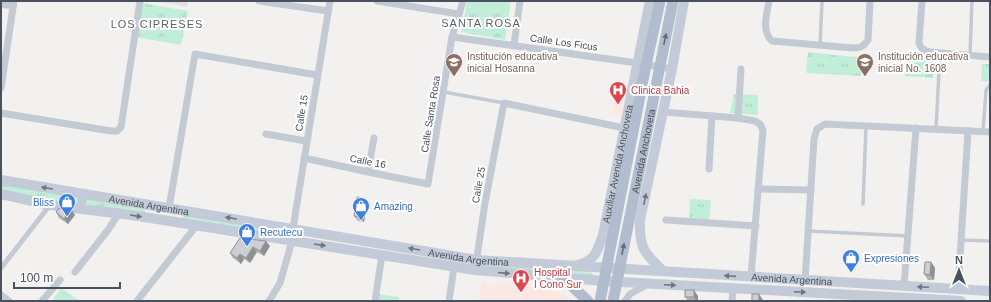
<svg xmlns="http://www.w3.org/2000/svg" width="991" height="302" font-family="Helvetica,sans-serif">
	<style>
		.education { fill: #e3e2e2 }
		.medical { fill: #fbe8e2 }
		.park { fill: url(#park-tufts) }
		.garden { fill: #c0eed8 }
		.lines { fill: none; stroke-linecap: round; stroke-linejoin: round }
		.service { stroke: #c4cad4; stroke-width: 3.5 }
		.pedestrian { stroke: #c4cad4; stroke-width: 5 }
		.minor { stroke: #c4cad4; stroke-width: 7 }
		.tertiary { stroke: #c4cad4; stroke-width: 9 }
		.secondary { stroke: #c4cbd8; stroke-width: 10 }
		.primary { stroke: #b1bcce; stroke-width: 11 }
		.wall { fill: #b0b2b6 }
		.shaded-wall { fill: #909194 }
		.building { fill: #cdcfd4; stroke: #909194 }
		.oneway { fill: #626c79 }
		.oneway2 { fill: #6d7682 }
		.labels { text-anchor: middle; stroke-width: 4; stroke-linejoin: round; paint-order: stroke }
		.street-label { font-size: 10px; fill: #48515d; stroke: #fff }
		.education-label { font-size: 10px; fill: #785e54; stroke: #fff; text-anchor: start }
		.health-label { font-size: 10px; fill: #be3a42; stroke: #fff; text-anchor: start }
		.shop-label { font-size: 10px; fill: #366cbe; stroke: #fff; text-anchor: start }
		.neighbourhood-label { font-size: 11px; letter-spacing: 1px; fill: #5d5f65; stroke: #fff }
	</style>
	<defs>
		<pattern id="park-tufts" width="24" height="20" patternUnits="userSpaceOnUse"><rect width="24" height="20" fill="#c0eed8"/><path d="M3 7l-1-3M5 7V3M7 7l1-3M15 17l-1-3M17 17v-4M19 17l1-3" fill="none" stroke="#a6cebc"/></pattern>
	</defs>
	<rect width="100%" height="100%" fill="#f3f1f0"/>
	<polygon class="education" points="156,1 188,1 187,7"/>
	<g class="medical">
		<polygon points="616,93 625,95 621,116 612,114"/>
		<polygon points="482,283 487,283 488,286 493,286 495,284 551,288 567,296 567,299 568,301 479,301"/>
	</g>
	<g class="park">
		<polygon points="142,3 188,11 181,45 135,37"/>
		<polygon points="466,7 509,13 505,40 461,32"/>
		<polygon points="808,52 864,58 861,76 806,73"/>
		<polygon points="907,58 935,60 933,78 905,76"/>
		<polygon points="982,64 990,64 990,82 981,81"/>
		<polygon points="734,94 758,95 758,115 730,113"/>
		<polygon points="1,181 78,196 79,200 76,205 1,190"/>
		<polygon points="94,198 144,208 146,214 92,207 85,203 85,200"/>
		<polygon points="690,199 711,200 709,225 689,224"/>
		<polygon points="185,215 275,230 280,234 181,219"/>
		<polygon points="478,265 588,270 592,273 593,276 481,271"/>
		<polygon points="378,294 399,297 399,301 377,301"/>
	</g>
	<g class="garden">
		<polygon points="467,1 511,1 509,13 466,7"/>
		<polygon points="61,288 80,301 52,301"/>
	</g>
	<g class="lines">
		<g class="service">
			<polyline points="820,45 822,1"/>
			<polyline points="970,55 972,1"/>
			<polyline points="444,92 504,103"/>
			<polyline points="936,129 940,52"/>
			<polyline points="983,132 986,90 990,85"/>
			<polyline points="863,204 866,126"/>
			<polyline points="808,231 909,236"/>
			<polyline points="961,240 990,241"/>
		</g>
		<polyline class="pedestrian" points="1,268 50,205"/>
		<g class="minor">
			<polyline points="259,1 328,11"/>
			<polyline points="377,1 459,14"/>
			<path d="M769,1C767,14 761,31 772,41L853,48C861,48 864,46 868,40L870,1"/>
			<path d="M922,1L919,42C920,48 923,50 930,52L990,57"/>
			<polyline points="1,4 13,6"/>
			<polyline points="452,37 637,63 672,69"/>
			<polyline points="514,45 520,1"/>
			<polyline points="1,88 14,1"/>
			<polyline points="663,112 738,118 755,121 760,124 763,130 751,277"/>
			<polyline points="1,113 111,131 117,131 121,127 140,1"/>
			<polyline points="738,118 741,69"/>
			<polyline points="266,134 306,141"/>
			<polyline points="304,158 368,172 428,184 452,37 463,1"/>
			<polyline points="709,169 712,116"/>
			<polyline points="368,172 374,138"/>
			<polyline points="758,189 811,190"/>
			<polyline points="169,208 195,54 317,75"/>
			<polyline points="666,220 756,226"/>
			<polyline points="476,264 485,203 504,103 629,129"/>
			<polyline points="75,272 108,230 119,213"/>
			<polyline points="805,281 814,139 817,129 825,124 990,132"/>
			<polyline points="904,286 916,128"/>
			<polyline points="958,289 968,131"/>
			<polyline points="1,295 9,301"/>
			<polyline points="42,301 60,280"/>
			<polyline points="137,301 197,225"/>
			<polyline points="269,301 280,283 292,241 293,228 330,1"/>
			<polyline points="375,301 382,255"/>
			<polyline points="449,301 454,267"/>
			<polyline points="625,301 630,294 648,284"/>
			<polyline points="732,301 733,289"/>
		</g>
		<polyline class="tertiary" points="81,209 83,194"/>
		<g class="secondary">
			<path id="s1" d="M1,180L477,260L990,291"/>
			<polyline points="1,194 50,205 138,216 475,270 604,281 961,301"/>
			<path id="s2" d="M578,265C596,260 597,251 603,235L650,1"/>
			<path d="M663,271C644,253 639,248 640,220L672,69L684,1"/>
		</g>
		<g class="primary">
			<polyline points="563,278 588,301"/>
			<polyline points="600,301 646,65 660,1"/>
			<path id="s3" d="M613,301L673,1"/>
		</g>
	</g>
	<g class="wall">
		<polygon points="367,203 364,222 358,221 354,216"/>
		<polygon points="71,209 75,215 68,224 59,218 56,212"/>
		<polygon points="240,238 270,246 264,256 257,252 250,263 244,259 241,264 233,258 230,253"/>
		<polygon points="931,262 935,268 934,280 928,280 924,274"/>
		<polygon points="698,296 698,301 688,301 685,297"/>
	</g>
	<g class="shaded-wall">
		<polygon points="363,198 367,203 364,222 360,217"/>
		<polygon points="71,209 75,215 68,224 64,219"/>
		<polygon points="266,241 270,246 264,256 260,251"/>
		<polygon points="253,247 257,252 250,263 246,258"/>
		<polygon points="240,254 244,259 241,264 237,258"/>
		<polygon points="931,262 935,268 934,280 930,275"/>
		<polygon points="694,290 698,296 698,301 696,301 694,297"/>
		<polygon points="759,294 763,300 763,301 759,301"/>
	</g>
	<g class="building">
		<polygon points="357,197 363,198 360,217 354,216"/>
		<polygon points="59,208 71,209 64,219 56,212"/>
		<polygon points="240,238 266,241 260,251 253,247 246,258 240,254 237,258 230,253"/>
		<polygon points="925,262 931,262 930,275 924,274"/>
		<rect x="685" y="290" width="9" height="7"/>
		<rect x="752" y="294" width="7" height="7"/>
	</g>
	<defs><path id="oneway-solid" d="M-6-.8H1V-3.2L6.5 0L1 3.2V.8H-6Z"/></defs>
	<g class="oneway">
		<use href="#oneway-solid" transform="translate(665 39) rotate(-78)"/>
		<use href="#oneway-solid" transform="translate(623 249) rotate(-79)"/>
	</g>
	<g class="oneway2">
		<use href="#oneway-solid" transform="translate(47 188) rotate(-171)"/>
		<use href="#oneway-solid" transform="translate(645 199) rotate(-78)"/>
		<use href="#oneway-solid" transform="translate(136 216) rotate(9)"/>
		<use href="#oneway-solid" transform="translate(231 218) rotate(-171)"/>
		<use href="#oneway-solid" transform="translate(320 245) rotate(9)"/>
		<use href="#oneway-solid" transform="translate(414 249) rotate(-170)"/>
		<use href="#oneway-solid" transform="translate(504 273) rotate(5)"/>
		<use href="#oneway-solid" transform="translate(730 276) rotate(-176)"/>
		<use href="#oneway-solid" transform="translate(670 285) rotate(3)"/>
		<use href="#oneway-solid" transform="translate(923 287) rotate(-177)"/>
		<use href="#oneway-solid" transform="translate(800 292) rotate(3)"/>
	</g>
	<defs>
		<symbol id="school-pin" viewBox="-11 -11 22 30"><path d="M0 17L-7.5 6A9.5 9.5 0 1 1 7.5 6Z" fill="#8d6e63" stroke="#fff"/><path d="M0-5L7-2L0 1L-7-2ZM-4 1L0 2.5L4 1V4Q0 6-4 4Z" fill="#fff"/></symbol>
		<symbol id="hospital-pin" viewBox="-11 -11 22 30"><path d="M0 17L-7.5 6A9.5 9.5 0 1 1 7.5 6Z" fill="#e0444e" stroke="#fff"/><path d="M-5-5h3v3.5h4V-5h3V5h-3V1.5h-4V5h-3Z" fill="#fff"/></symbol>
		<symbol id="shop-pin" viewBox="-11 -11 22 30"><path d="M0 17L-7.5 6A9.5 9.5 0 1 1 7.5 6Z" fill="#3f7fe0" stroke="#fff"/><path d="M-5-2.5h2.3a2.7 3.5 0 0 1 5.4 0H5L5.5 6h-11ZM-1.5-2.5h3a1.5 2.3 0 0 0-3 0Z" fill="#fff"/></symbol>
	</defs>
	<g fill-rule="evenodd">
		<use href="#school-pin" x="444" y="52" width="20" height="27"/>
		<use href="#school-pin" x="855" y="52" width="20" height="27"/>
		<use href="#hospital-pin" x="608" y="80" width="20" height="27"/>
		<use href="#shop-pin" x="57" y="192" width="20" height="27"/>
		<use href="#shop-pin" x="351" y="196" width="20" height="27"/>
		<use href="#shop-pin" x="237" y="222" width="20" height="27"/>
		<use href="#shop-pin" x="841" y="248" width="20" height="27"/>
		<use href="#hospital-pin" x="511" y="268" width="20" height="27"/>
	</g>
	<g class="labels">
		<g class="street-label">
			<text transform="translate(564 42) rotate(8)" y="4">Calle Los Ficus</text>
			<text transform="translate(301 113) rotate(-81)" y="4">Calle 15</text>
			<text transform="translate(430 114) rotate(-81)" y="4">Calle Santa Rosa</text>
			<text dy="4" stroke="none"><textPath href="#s3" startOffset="153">Avenida Anchoveta</textPath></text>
			<text transform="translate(368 161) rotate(11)" y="4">Calle 16</text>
			<text dy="4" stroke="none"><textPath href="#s2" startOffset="114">Auxiliar Avenida Anchoveta</textPath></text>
			<text transform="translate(478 185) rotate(-80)" y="4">Calle 25</text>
			<text dy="4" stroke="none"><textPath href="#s1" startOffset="150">Avenida Argentina</textPath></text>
			<text dy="4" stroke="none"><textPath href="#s1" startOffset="474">Avenida Argentina</textPath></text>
			<text dy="4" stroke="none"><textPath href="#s1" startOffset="798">Avenida Argentina</textPath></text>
		</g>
		<g class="education-label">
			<text x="467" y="60">Institución educativa<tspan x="467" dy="12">inicial Hosanna</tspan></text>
			<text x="878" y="60">Institución educativa<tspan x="878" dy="12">inicial No. 1608</tspan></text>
		</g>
		<g class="health-label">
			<text x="631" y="94">Clinica Bahia</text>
			<text x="534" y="276">Hospital<tspan x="534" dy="12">I Cono Sur</tspan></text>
		</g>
		<g class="shop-label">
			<text x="54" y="206" text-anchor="end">Bliss</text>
			<text x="374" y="210">Amazing</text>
			<text x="260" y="236">Recutecu</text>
			<text x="864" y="262">Expresiones</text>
		</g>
		<g class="neighbourhood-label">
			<text x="481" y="27">SANTA ROSA</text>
			<text x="157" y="28">LOS CIPRESES</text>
		</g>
	</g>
	<rect width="991" height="302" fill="none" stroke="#48515d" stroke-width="4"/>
	<g transform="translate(959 270)" stroke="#ffffff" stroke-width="3" paint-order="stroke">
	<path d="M0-3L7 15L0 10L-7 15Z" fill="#48515d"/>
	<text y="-6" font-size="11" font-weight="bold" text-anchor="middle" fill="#48515d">N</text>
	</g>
	<path d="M14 282v6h106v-6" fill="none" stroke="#48515d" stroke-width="2"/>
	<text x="20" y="282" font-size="12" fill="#48515d" stroke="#ffffff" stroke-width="3" paint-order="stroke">100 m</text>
</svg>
